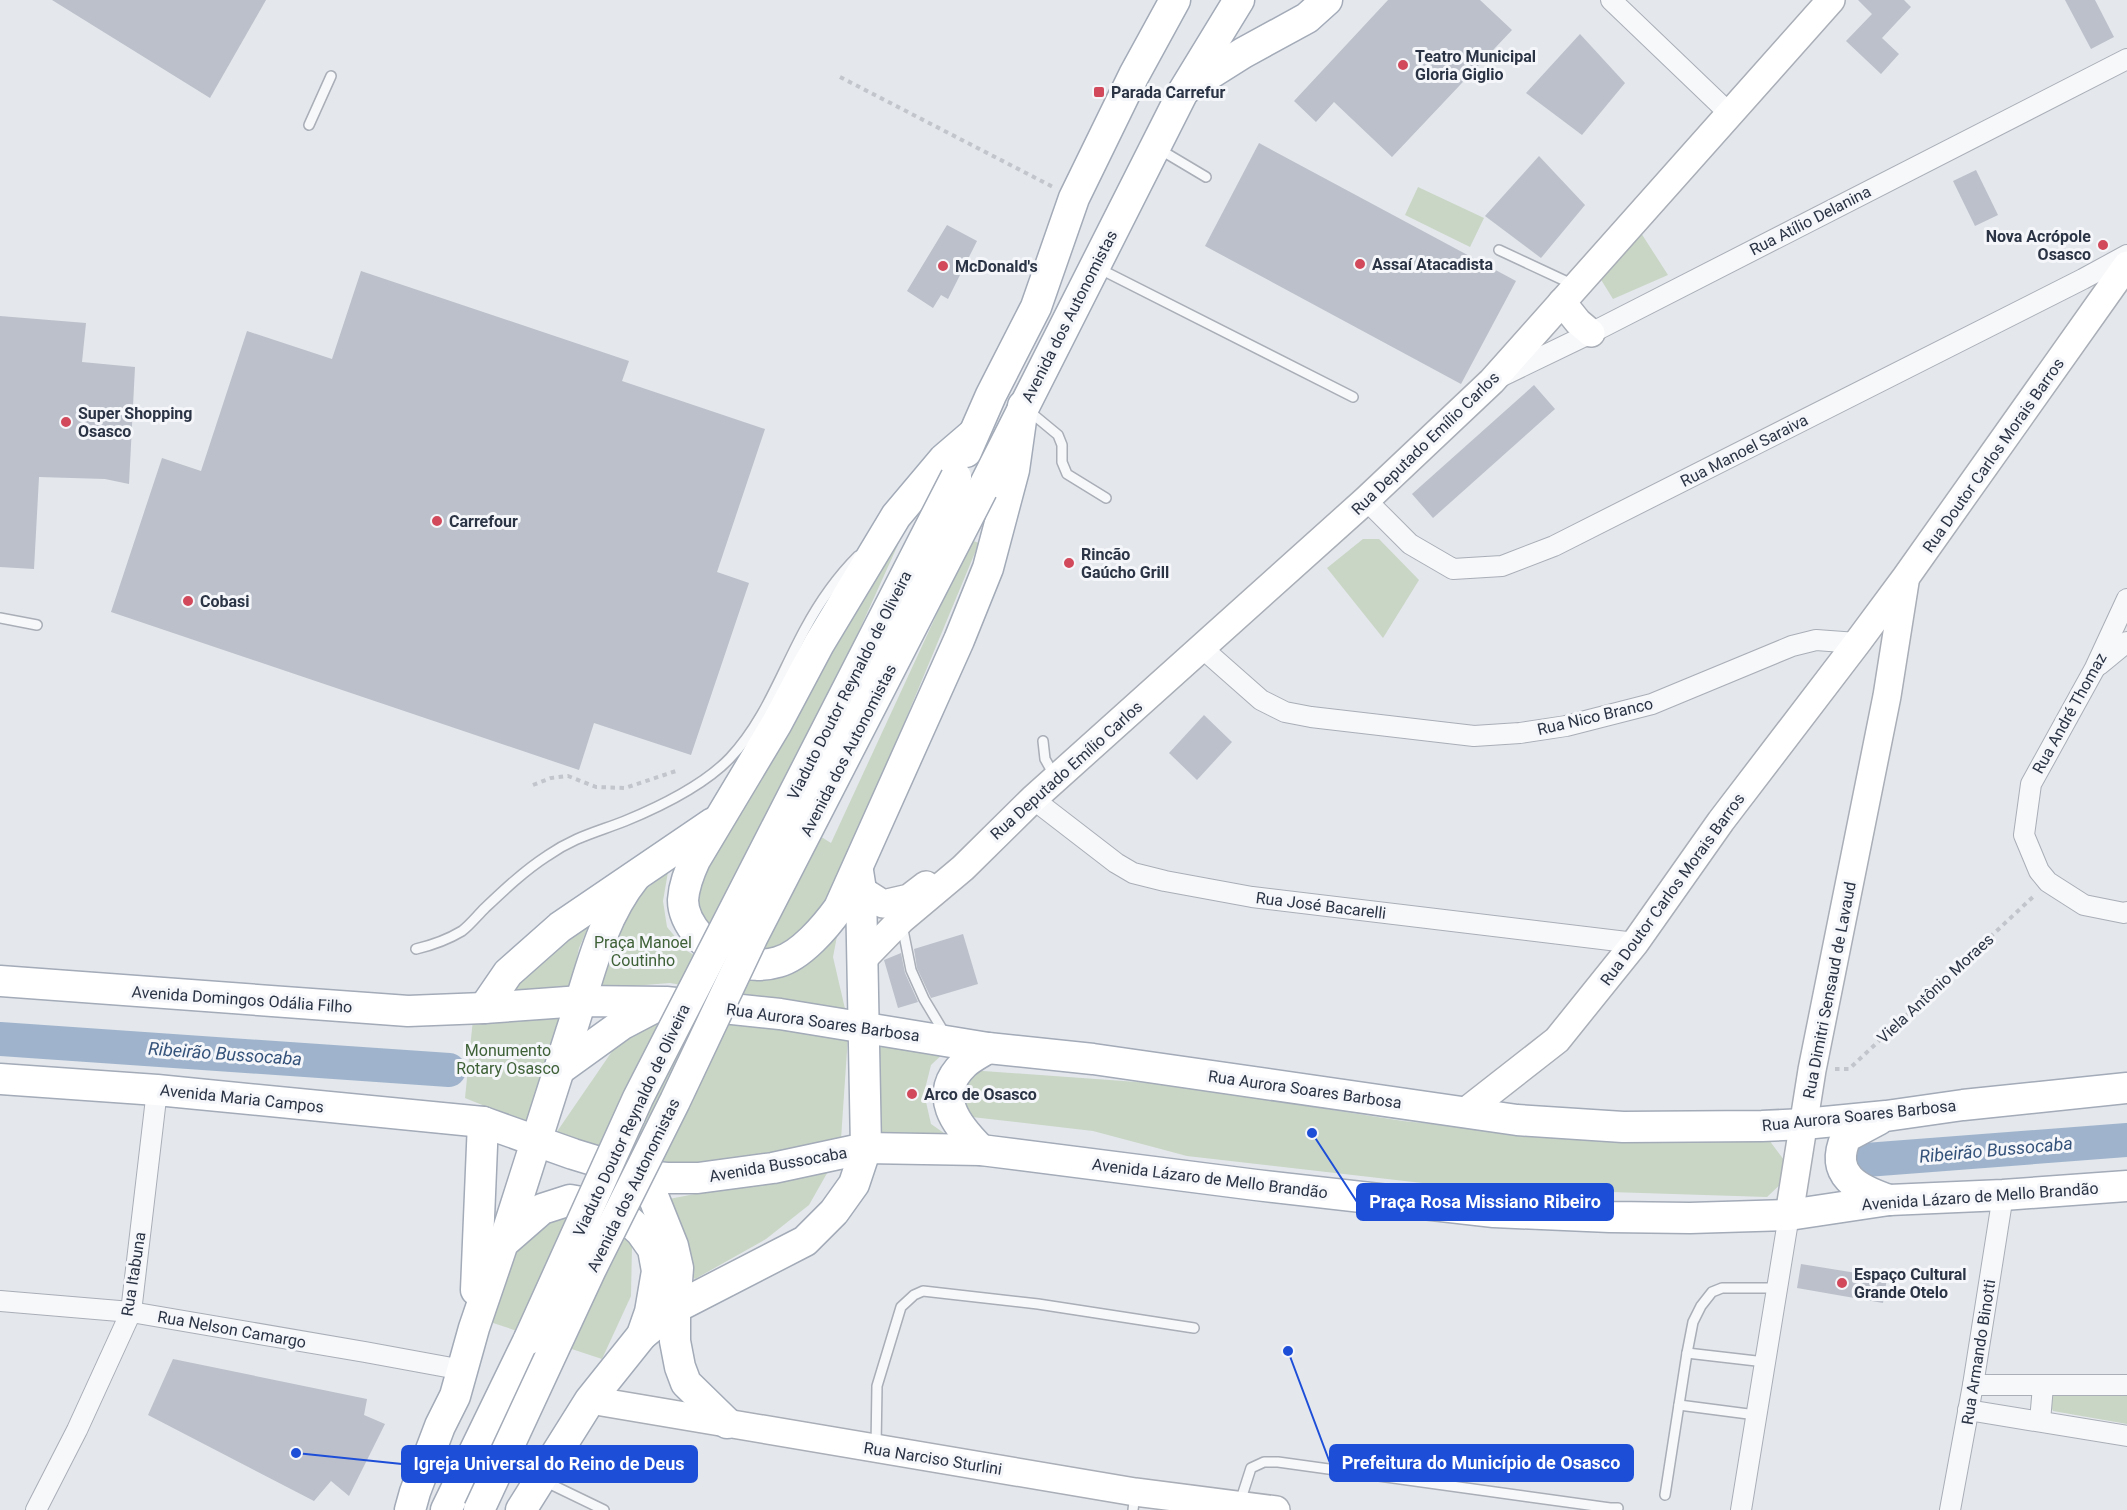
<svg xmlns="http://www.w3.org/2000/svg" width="2127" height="1510" font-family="Roboto,sans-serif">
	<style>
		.green { fill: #c9d6c5 }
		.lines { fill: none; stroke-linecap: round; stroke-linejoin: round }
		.river { stroke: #9fb4cc; stroke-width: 34 }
		.building { fill: #bbc0ca }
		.lane-casing { stroke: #a9aeb7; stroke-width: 12 }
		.street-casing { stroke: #a9aeb7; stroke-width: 22 }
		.secondary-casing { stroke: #a9aeb7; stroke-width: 30 }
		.primary-casing { stroke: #a3abb8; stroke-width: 33 }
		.path { stroke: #c2c5cb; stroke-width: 4; stroke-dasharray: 4.5 4.5; stroke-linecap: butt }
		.lane { stroke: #f7f8fa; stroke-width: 9 }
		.street { stroke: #f7f8fa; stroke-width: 20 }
		.secondary { stroke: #fff; stroke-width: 27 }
		.primary { stroke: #fff; stroke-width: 30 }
		.primary-bridge-casing { stroke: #a3abb8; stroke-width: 33; stroke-linecap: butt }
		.primary-bridge { stroke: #fff; stroke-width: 30 }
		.poi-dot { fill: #d1495b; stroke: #f4f6f9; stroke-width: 2 }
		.labels { text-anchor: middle; stroke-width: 6; stroke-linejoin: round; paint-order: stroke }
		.poi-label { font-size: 16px; font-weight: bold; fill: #2b3445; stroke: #f4f6f9; text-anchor: start }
		.street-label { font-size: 16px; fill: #2b3445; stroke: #f4f6f9 }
		.park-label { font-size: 16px; fill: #3f6138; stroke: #f4f6f9 }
		.water-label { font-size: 18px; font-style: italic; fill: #34527a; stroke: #f4f6f9 }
		.leader { fill: none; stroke: #1d4ed8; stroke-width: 2 }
		.callout-dot { fill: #1d4ed8; stroke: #f4f6f9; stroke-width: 2 }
		.callout { fill: #1d4ed8; stroke: #1d4ed8; stroke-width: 2 }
		.callout-label { font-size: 18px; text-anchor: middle; font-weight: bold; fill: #fff }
	</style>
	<rect width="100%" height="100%" fill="#e4e7ec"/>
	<g class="green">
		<polygon points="1418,187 1484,218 1470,247 1405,215"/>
		<polygon points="1641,233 1668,275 1613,299 1600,278"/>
		<polygon points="897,533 901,538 778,810 831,843 971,540 979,543 831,899 815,921 774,954 705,933 688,895"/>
		<polygon points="1363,539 1379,539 1419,580 1383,638 1327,568"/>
		<polygon points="668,872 663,901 667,927 687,951 734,978 775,979 838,931 833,957 846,1013 670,983 595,989 620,909"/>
		<polygon points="595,911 579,948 570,990 504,996"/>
		<polygon points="667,1013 848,1036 841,1139 696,1167 638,1167 556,1133 615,1047"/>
		<polygon points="563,1016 529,1124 465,1098 473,1019"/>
		<polygon points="869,1034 948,1049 931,1065 924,1093 931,1124 951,1138 874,1133"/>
		<polygon points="969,1070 1165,1084 1403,1121 1542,1135 1769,1140 1784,1160 1784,1181 1767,1197 1457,1187 1187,1156 1093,1131 963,1116"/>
		<polygon points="830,1168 809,1205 766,1239 695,1279 683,1266 669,1199"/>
		<polygon points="570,1216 608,1219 632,1246 631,1296 602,1359 487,1321 511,1246 546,1222"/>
		<polygon points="2127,1394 2127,1424 2053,1411 2050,1405 2053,1395"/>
	</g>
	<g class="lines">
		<g class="river">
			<polyline points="0,1039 449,1070"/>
			<polyline points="1866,1160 2127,1140"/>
		</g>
	</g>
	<g class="building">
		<polygon points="52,0 266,0 210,98"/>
		<polygon points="1388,0 1480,0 1512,30 1392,157 1334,102 1316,122 1294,101"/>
		<polygon points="1858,0 1904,0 1911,7 1882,38 1899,54 1881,74 1846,41 1872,14"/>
		<polygon points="2065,0 2095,0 2114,37 2091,49"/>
		<polygon points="1580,34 1625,83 1582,135 1526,93"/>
		<polygon points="1259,143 1516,281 1461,384 1205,246"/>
		<polygon points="1539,156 1585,205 1541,258 1485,216"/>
		<polygon points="1976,170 1998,215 1975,226 1953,181"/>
		<polygon points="947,225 977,241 948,299 941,295 933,308 907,291"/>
		<polygon points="361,271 629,361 622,381 765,429 717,572 749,583 691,755 594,723 579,770 111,612 162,458 201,471 247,331 332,359"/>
		<polygon points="0,316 86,323 82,362 135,367 129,484 105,479 39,477 34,569 0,567"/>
		<polygon points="1534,385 1555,409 1433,518 1412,494"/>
		<polygon points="1204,715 1232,742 1197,780 1169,753"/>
		<polygon points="963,934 978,984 931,998 917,968 914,949"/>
		<polygon points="901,953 905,973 918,1002 898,1008 884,960"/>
		<polygon points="1801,1264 1887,1278 1883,1303 1797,1288"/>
		<polygon points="173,1359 367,1399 364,1415 385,1424 349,1496 331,1481 314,1501 148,1415"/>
	</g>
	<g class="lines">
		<defs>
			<g id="lane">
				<polyline points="309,125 331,76"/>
				<polyline points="1159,149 1206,177"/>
				<polyline points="1499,250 1574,285"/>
				<polyline points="1098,268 1353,397"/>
				<polyline points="1029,411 1058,435 1062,445 1062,462 1067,474 1106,498"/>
				<polyline points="0,618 37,625"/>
				<polyline points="1043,741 1045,759 1054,775"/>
				<polyline points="902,925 911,970 924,999 945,1034"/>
				<path d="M416,949C433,945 447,940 462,931C470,925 477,916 485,908C504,890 524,871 547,856C574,837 597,832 625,821C659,807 704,785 730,758C765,721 781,673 805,629C819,603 837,577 858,556"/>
				<polyline points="1687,1353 1765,1362"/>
				<polyline points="1679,1405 1756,1415"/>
				<polyline points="876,1447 877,1386 901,1307 914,1295 923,1291 1038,1304 1194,1328"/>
				<polyline points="544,1481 604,1510"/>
				<polyline points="1665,1495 1687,1353 1693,1322 1701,1306 1712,1292 1722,1288 1776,1288"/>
				<polyline points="1240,1502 1251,1468 1264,1462 1278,1462 1610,1508 1618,1508"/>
				<polyline points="1133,1510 1135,1494"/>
			</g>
			<g id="street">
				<polyline points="1611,0 1730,114"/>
				<polyline points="1500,377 1591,333 2127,59"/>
				<polyline points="1366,500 1410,544 1453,569 1502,566 1554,546 2083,279 2127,255"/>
				<polyline points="2127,599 2095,668 2031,784 2024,835 2039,871 2048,882 2084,905 2124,913 2127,912"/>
				<polyline points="1202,648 1261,700 1285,712 1311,717 1474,736 1520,733 1566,726 1652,704 1792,646 1816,640 1857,643"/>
				<polyline points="2099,665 2127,642"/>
				<polyline points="1033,799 1116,863 1133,873 1165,881 1252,897 1635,943"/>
				<polyline points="0,1301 131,1312 365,1352 463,1370"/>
				<polyline points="1973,1385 2127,1385"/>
				<polyline points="1968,1410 2127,1436"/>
				<polyline points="2040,1421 2043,1386"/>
				<polyline points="36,1510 77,1430 131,1312 157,1090"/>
				<polyline points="1741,1510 1789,1215"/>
				<polyline points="1950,1510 1973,1385 2003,1195"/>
			</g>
			<g id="secondary">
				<polyline points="1562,302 1578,322 1591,333"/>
				<polyline points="861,890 883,904 909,898 926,885"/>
				<polyline points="862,960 901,920 963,868 1033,799 1366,500 1492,381 1831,0"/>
				<polyline points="1465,1112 1557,1040 1635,943 1721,821 1857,643 1906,577 2127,265"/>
				<polyline points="1789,1215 1812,1070 1887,696 1905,582"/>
				<polyline points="590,1400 1135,1492 1276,1510"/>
			</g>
			<g id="primary">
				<polyline points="1189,87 1243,53 1307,18 1327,0"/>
				<path d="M972,435L944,459L896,516L819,644L777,723L695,860C689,873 684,885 683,900C683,925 710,952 733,961C746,966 765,966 778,962C801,956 826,926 839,908L959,640L988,568L1014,470L1023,406"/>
				<polyline points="966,452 991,395 1036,307 1074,198 1134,75 1175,0"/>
				<polyline points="982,490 1184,90 1239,0"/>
				<polyline points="0,981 408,1011 484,1008 581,1001 666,1002 780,1014 988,1048 1093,1059 1517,1120 1623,1127 1762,1126 1804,1124 1886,1116 1963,1105 2127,1088"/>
				<polyline points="484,1008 508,973 560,927 713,823"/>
				<polyline points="560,1069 621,1025 663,1003"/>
				<polyline points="0,1079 157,1090 483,1122 573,1154 645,1176 667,1178 698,1178 773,1168 866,1148 981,1150 1256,1185 1494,1212 1610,1217 1690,1218 1789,1215 1889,1200 2003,1195 2127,1186"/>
				<path d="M1878,1120L1846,1137C1829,1175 1857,1189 1889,1200"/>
				<path d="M981,1150C956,1125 932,1095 964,1064C970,1058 980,1053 988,1048"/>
				<polyline points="645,1176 673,1246 678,1268 675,1308 675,1341 680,1367 686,1383 727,1423"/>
				<path d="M504,1242C527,1172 549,1102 571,1032C589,978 599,922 635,877"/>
				<polyline points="476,1290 483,1122"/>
				<polyline points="642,1335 675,1308 805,1241 834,1212 854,1184 866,1148 861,890 858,871"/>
				<polyline points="410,1510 415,1492 440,1426 455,1396 474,1328 503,1243 542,1209 570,1200 615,1208 641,1232 653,1249 657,1271 650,1312 642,1335 590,1400 521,1510"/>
				<polyline points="446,1510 529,1339"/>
			</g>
		</defs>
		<use href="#lane" class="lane-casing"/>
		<use href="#street" class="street-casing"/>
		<use href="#secondary" class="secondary-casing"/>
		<use href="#primary" class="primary-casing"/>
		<g class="path">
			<polyline points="840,77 1055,188"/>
			<polyline points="533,785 551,778 568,776 596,787 625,788 679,770"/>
			<polyline points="1835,1069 1849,1069 2035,895"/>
		</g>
		<use href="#lane" class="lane"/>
		<use href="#street" class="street"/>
		<use href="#secondary" class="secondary"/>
		<use href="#primary" class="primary"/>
		<defs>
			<g id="primary-bridge">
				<polyline points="529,1339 638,1098 956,477"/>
				<polyline points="479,1510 591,1269 675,1101 752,938 982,490"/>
			</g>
		</defs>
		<use href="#primary-bridge" class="primary-bridge-casing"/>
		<use href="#primary-bridge" class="primary-bridge"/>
	</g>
	<g class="poi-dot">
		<circle cx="1403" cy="65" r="6"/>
		<rect x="1093" y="86" width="12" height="12" rx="3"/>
		<circle cx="2103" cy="245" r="6"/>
		<circle cx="1360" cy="264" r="6"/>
		<circle cx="943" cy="266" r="6"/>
		<circle cx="66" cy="422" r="6"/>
		<circle cx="437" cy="521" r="6"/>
		<circle cx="1069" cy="563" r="6"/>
		<circle cx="188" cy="601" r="6"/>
		<circle cx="912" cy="1094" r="6"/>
		<circle cx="1842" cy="1283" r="6"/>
	</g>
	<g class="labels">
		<g class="poi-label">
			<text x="1415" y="62">Teatro Municipal<tspan x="1415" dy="18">Gloria Giglio</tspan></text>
			<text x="1111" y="98">Parada Carrefur</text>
			<text x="2091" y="242" text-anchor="end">Nova Acrópole<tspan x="2091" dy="18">Osasco</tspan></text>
			<text x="1372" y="270">Assaí Atacadista</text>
			<text x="955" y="272">McDonald's</text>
			<text x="78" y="419">Super Shopping<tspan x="78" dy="18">Osasco</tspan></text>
			<text x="449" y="527">Carrefour</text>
			<text x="1081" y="560">Rincão<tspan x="1081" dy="18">Gaúcho Grill</tspan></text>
			<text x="200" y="607">Cobasi</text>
			<text x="924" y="1100">Arco de Osasco</text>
			<text x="1854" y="1280">Espaço Cultural<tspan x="1854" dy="18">Grande Otelo</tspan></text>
		</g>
		<g class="street-label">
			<text transform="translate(1810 220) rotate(-27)" y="6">Rua Atílio Delanina</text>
			<text transform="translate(1069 316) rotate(-63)" y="6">Avenida dos Autonomistas</text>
			<text transform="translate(1425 443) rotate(-44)" y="6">Rua Deputado Emílio Carlos</text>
			<text transform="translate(1744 450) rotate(-27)" y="6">Rua Manoel Saraiva</text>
			<text transform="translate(1993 455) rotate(-55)" y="6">Rua Doutor Carlos Morais Barros</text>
			<text transform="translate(849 685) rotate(-63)" y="6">Viaduto Doutor Reynaldo de Oliveira</text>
			<text transform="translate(2069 713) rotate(-61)" y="6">Rua André Thomaz</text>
			<text transform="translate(1595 716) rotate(-13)" y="6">Rua Nico Branco</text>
			<text transform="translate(848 750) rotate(-63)" y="6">Avenida dos Autonomistas</text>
			<text transform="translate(1066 770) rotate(-42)" y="6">Rua Deputado Emílio Carlos</text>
			<text transform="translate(1672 889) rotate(-54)" y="6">Rua Doutor Carlos Morais Barros</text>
			<text transform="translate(1321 905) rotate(7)" y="6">Rua José Bacarelli</text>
			<text transform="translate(1935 988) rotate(-43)" y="6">Viela Antônio Moraes</text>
			<text transform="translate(1829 990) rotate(-79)" y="6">Rua Dimitri Sensaud de Lavaud</text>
			<text transform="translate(242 999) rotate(4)" y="6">Avenida Domingos Odália Filho</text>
			<text transform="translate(823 1022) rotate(8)" y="6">Rua Aurora Soares Barbosa</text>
			<text transform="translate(1305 1089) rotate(8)" y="6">Rua Aurora Soares Barbosa</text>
			<text transform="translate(242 1098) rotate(6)" y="6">Avenida Maria Campos</text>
			<text transform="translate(1859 1115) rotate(-6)" y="6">Rua Aurora Soares Barbosa</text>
			<text transform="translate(631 1120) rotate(-65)" y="6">Viaduto Doutor Reynaldo de Oliveira</text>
			<text transform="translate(778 1164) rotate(-10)" y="6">Avenida Bussocaba</text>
			<text transform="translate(1210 1178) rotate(7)" y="6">Avenida Lázaro de Mello Brandão</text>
			<text transform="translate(633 1185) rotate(-64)" y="6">Avenida dos Autonomistas</text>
			<text transform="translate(1980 1196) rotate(-4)" y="6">Avenida Lázaro de Mello Brandão</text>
			<text transform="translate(133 1274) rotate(-81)" y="6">Rua Itabuna</text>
			<text transform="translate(232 1329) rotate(10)" y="6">Rua Nelson Camargo</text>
			<text transform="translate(1978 1352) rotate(-81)" y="6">Rua Armando Binotti</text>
			<text transform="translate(933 1458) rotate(9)" y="6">Rua Narciso Sturlini</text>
		</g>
		<g class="park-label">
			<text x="643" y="948">Praça Manoel<tspan x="643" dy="18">Coutinho</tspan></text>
			<text x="508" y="1056">Monumento<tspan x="508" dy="18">Rotary Osasco</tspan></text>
		</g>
		<g class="water-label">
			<text transform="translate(225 1054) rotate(4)" y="6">Ribeirão Bussocaba</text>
			<text transform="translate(1996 1150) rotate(-5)" y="6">Ribeirão Bussocaba</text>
		</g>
	</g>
	<path class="leader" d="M1312 1133L1357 1202M1288 1351L1330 1463M296 1453L402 1464"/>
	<g class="callout-dot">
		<circle cx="1312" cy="1133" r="6"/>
		<circle cx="1288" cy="1351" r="6"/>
		<circle cx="296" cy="1453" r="6"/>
	</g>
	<g class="callout">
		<rect x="1357" y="1184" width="256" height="36" rx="6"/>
		<rect x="1330" y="1445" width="303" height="36" rx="6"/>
		<rect x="402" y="1446" width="295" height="36" rx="6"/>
	</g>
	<g class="callout-label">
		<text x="1485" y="1208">Praça Rosa Missiano Ribeiro</text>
		<text x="1481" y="1469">Prefeitura do Município de Osasco</text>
		<text x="549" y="1470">Igreja Universal do Reino de Deus</text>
	</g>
</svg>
